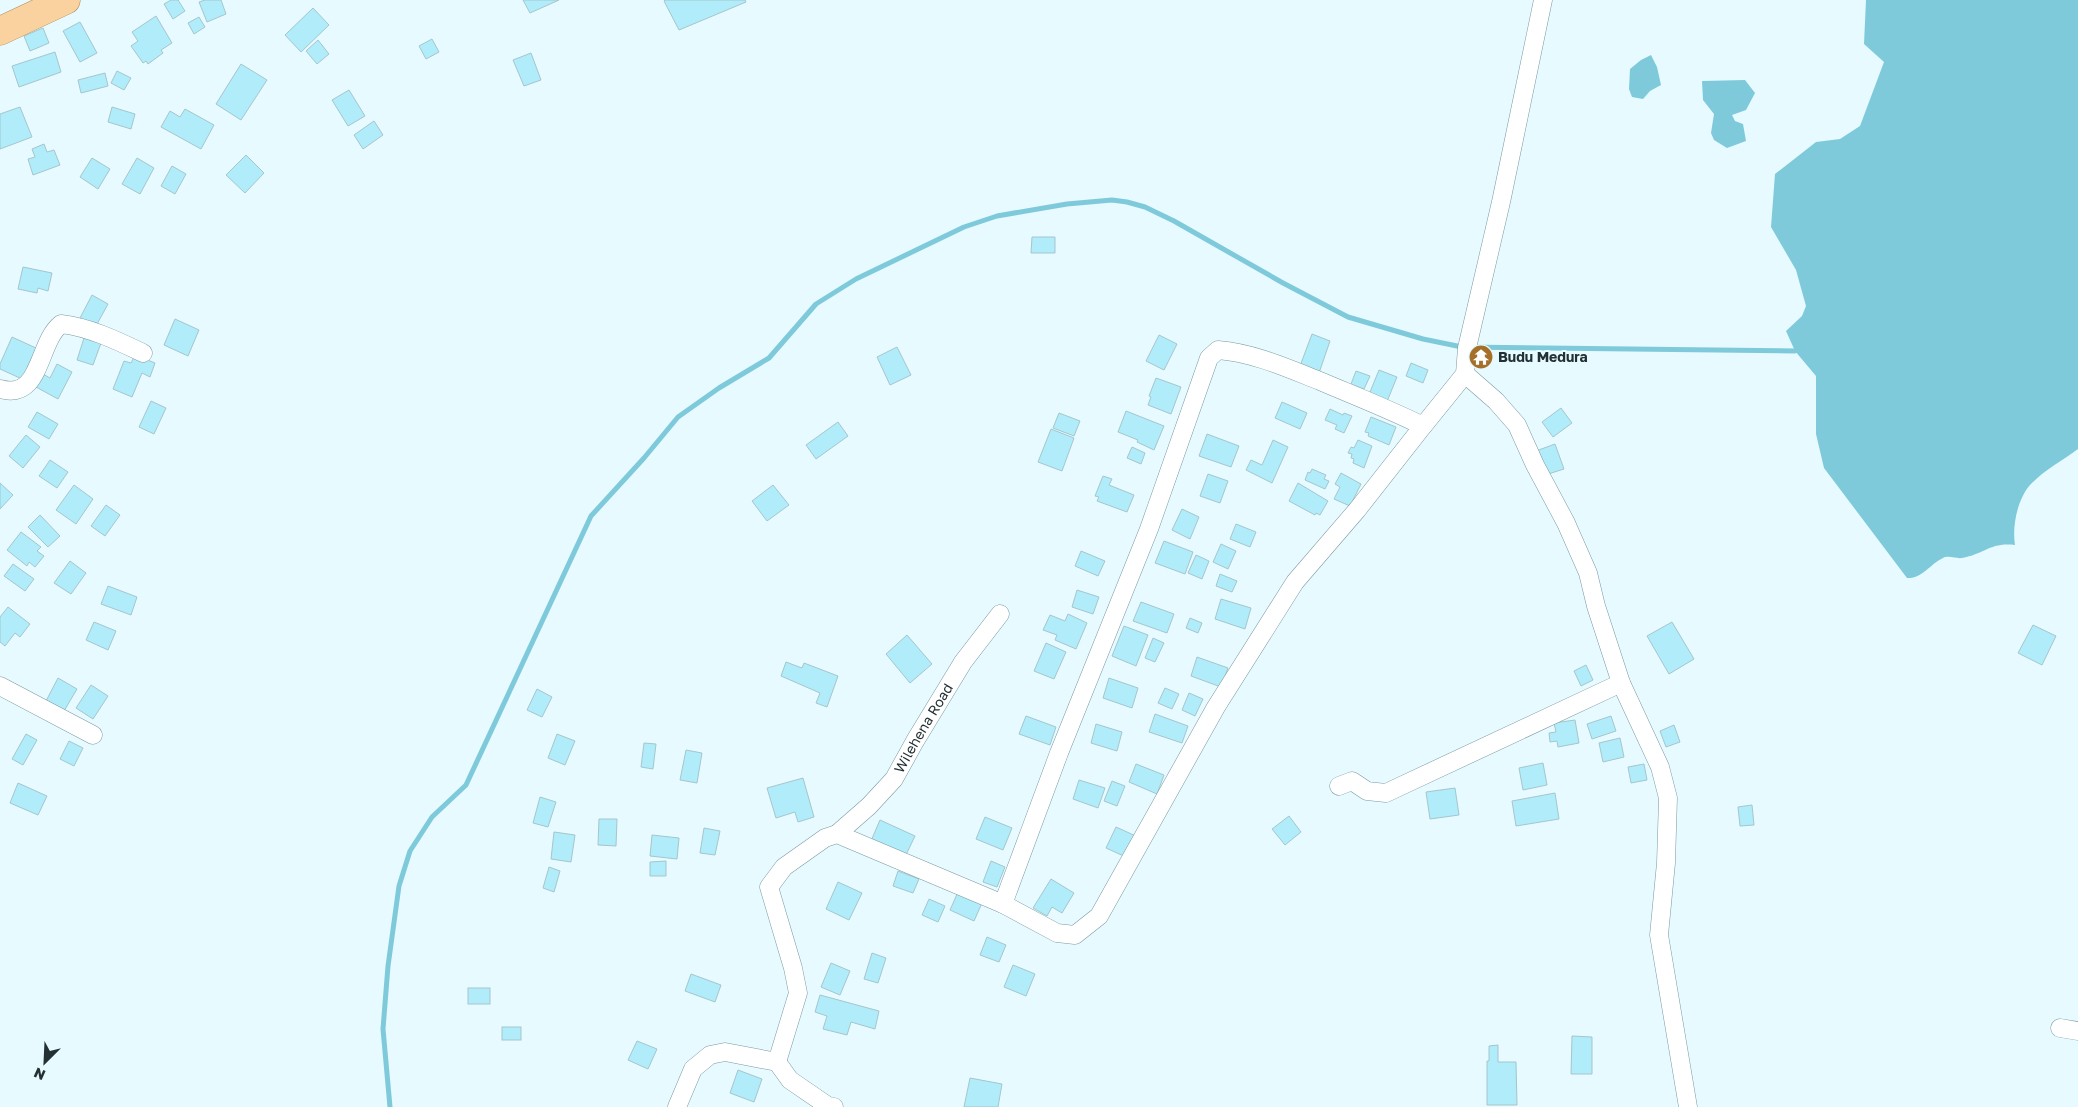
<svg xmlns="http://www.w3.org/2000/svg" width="2078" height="1107" font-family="'Golos Text',sans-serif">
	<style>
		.water { fill: #7ecadb }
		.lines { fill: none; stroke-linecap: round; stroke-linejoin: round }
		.stream { stroke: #7ecadb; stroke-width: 5 }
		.building { fill: #b0ecf9; stroke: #a5c6cd }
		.minor-casing { stroke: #7b9aa1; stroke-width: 19 }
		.primary-casing { stroke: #ad8650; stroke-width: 29 }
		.minor { stroke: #fff; stroke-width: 18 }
		.primary { stroke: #fad29f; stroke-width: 28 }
		.labels { text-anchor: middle; stroke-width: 4; stroke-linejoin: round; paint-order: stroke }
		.poi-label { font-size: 14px; font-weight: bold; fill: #243134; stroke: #e6faff; text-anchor: start }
		.street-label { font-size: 14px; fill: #243134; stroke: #e6faff }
	</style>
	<rect width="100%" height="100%" fill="#e6faff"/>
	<g class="water">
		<path d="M1866,0H2078V449C2063,460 2043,471 2030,485C2017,500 2012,527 2015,545C1990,542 1985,554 1962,558C1956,559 1949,555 1943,558C1930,564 1922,579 1907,578L1824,468L1816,434V376L1795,351L1786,331L1802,316L1806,306L1796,270L1771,227L1775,174L1816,142L1840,139L1860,126L1884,62L1864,44Z"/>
		<polygon points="1651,55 1657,67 1661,85 1650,91 1643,99 1632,97 1629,89 1630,69 1641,60"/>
		<polygon points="1745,80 1755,93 1746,110 1732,115 1735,121 1743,124 1746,141 1727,148 1714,140 1711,133 1714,114 1703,100 1702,81"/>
	</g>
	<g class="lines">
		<polyline class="stream" points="390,1107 383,1029 388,966 399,886 410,851 432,817 466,785 591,516 644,458 678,417 719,388 769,358 816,304 856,279 964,227 997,216 1067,204 1112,200 1127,202 1145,207 1174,221 1283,283 1348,317 1423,339 1462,347 1795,351"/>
	</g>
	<g class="building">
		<polygon points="171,0 178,0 185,11 173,19 164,4"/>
		<polygon points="205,0 221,0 226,14 207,22 199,2"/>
		<polygon points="523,0 559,0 530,13"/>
		<polygon points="665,0 745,0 746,2 679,30 664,1"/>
		<polygon points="313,8 329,25 301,52 285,35"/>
		<polygon points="156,16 172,43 161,50 163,53 148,64 146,61 143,63 131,46 138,41 132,32"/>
		<polygon points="199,17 205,27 194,34 188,23"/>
		<polygon points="80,22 97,53 80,62 63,31"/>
		<polygon points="43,28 49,43 30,51 24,36"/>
		<polygon points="432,39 439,52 426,59 419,46"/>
		<polygon points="318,40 329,54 317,64 306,51"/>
		<polygon points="55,52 61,72 19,87 12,66"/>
		<polygon points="531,53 541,80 524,86 513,60"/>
		<polygon points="241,64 267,80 241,120 216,104"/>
		<polygon points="117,71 131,78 124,90 111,83"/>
		<polygon points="105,73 108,86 81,93 78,80"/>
		<polygon points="349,90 365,116 348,126 332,100"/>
		<polygon points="20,107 32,137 0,149 0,114"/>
		<polygon points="112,107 135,114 131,129 108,122"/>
		<polygon points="185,109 214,125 201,149 161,127 170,111 180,117"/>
		<polygon points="374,121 383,135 363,149 354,135"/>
		<polygon points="44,144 47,152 54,150 60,165 33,175 28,159 35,157 32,149"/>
		<polygon points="246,155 264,173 245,193 226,175"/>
		<polygon points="92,158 110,169 98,189 80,177"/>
		<polygon points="137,158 154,168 140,194 122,184"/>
		<polygon points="172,166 186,174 175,194 161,186"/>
		<polygon points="1032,237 1055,237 1055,253 1031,253"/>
		<polygon points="23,267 52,273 48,291 38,288 37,293 18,289"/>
		<polygon points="92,295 108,304 96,326 80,318"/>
		<polygon points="175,319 199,330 188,356 164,345"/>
		<polygon points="1312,334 1330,341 1319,373 1300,366"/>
		<polygon points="1159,335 1177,344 1164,370 1146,361"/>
		<polygon points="12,337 36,348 22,379 0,369 0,364"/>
		<polygon points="84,338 101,343 93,365 77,360"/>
		<polygon points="897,347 911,375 890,385 877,357"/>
		<polygon points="135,355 155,363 150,377 142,373 132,397 113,389 124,361 131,363"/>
		<polygon points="1411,363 1428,370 1423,383 1406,376"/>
		<polygon points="57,364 72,372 58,399 36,387 43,374 50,378"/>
		<polygon points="1379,370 1397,377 1386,404 1368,397"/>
		<polygon points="1356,371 1370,376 1364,389 1351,384"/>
		<polygon points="1156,378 1181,387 1171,414 1148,405 1151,397 1149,396"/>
		<polygon points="151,401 166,408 154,434 139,427"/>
		<polygon points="1282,402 1307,413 1300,429 1275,418"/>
		<polygon points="1561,408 1572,423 1553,437 1542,422"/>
		<polygon points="1330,409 1343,415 1344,413 1352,416 1344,433 1335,429 1337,425 1325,420"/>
		<polygon points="1126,411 1164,426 1154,450 1137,442 1138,440 1118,432"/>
		<polygon points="37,412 58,424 49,439 28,427"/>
		<polygon points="1059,413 1080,421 1074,436 1053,428"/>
		<polygon points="1371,417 1396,427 1389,445 1368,436 1369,433 1365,432"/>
		<polygon points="838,422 848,436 816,459 806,445"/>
		<polygon points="1051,429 1074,438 1062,471 1038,462"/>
		<polygon points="1207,434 1239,446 1231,467 1199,456"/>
		<polygon points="26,435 40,447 23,468 9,456"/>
		<polygon points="1273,440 1288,447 1272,483 1246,470 1251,460 1262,465"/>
		<polygon points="1358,440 1372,446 1364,468 1353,463 1354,459 1351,458 1352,454 1348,453 1351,447 1354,448"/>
		<polygon points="1555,444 1564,469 1545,475 1536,451"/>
		<polygon points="1132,447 1145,453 1141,464 1127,458"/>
		<polygon points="50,460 68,472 57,488 39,476"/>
		<polygon points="1312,469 1326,475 1324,479 1329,481 1325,489 1305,480 1308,472 1310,473"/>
		<polygon points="1341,473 1361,484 1350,506 1334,499 1340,487 1335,484"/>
		<polygon points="1208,474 1228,481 1220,503 1200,496"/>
		<polygon points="1103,476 1112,479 1109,485 1134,495 1127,512 1097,501 1099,497 1095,496"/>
		<polygon points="0,483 13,495 0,509"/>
		<polygon points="1298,483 1328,501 1320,515 1316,513 1315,515 1289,501"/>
		<polygon points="74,485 93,499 76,524 56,510"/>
		<polygon points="773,485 789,505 767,521 752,501"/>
		<polygon points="106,505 120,515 105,536 91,526"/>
		<polygon points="1182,509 1199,517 1190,539 1172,530"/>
		<polygon points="40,515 60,536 48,547 28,527"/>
		<polygon points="1236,524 1256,532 1250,547 1230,539"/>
		<polygon points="21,532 41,547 37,551 44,556 35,567 29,562 27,566 7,550"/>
		<polygon points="1164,541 1193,552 1185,574 1155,563"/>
		<polygon points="1221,544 1236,551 1228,569 1213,562"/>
		<polygon points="1081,551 1105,561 1098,576 1075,566"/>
		<polygon points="1196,555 1209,561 1202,579 1188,573"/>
		<polygon points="70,561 86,573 71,594 54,583"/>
		<polygon points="13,564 34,579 25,591 4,576"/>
		<polygon points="1220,574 1237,581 1232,592 1216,586"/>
		<polygon points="108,586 137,597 131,615 101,604"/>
		<polygon points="1077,590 1099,597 1093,614 1072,607"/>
		<polygon points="1221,599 1251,608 1245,629 1215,619"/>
		<polygon points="1141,602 1174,614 1167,633 1133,621"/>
		<polygon points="8,607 30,624 20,637 15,633 5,646 0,642 0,617"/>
		<polygon points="1068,614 1087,623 1076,649 1055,640 1057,635 1043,630 1050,615 1065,621"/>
		<polygon points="1190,618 1202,623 1198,633 1186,628"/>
		<polygon points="94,622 116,631 108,650 86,640"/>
		<polygon points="1672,622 1694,659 1669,674 1647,636"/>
		<polygon points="2033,625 2056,636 2042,665 2018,653"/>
		<polygon points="1124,626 1148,635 1136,666 1112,656"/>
		<polygon points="907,635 932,664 910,683 886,654"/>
		<polygon points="1153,638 1164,643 1155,662 1145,658"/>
		<polygon points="1046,643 1066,652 1054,679 1034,671"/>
		<polygon points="1197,657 1228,668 1221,687 1191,676"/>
		<polygon points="786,662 802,668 804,663 838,676 827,707 816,703 820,693 781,676"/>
		<polygon points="1586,665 1593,680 1581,686 1574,671"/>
		<polygon points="58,678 77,689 64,711 46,701"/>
		<polygon points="1109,678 1138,688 1132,708 1103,698"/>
		<polygon points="91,685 108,696 93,719 76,708"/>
		<polygon points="1165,688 1179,694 1172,709 1158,703"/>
		<polygon points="537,689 552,697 542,717 527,710"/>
		<polygon points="1189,693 1203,699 1195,716 1182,710"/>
		<polygon points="1155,714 1188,726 1182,743 1149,732"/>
		<polygon points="1026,716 1056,727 1050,745 1019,734"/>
		<polygon points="1611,716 1616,731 1592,739 1587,724"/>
		<polygon points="1575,720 1579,743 1558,747 1557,741 1550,742 1549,733 1556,732 1554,723"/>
		<polygon points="1096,724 1122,732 1117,751 1091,743"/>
		<polygon points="1674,725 1680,742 1666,747 1660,731"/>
		<polygon points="26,734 37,740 23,765 12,759"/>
		<polygon points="557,734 575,741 565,765 548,758"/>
		<polygon points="1620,738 1624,757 1603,762 1599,743"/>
		<polygon points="69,741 83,748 74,766 60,759"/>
		<polygon points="644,743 656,744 653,769 641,767"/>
		<polygon points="686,750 702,753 697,783 680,780"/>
		<polygon points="1543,763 1547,785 1523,790 1519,768"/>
		<polygon points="1136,764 1164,775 1157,794 1129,782"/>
		<polygon points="1644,764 1647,780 1631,783 1628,767"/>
		<polygon points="803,778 814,817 798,822 795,812 776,818 767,788"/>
		<polygon points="1079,780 1105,788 1098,808 1073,799"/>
		<polygon points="1112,781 1125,786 1117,806 1104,801"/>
		<polygon points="18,783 47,796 38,815 10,803"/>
		<polygon points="1455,788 1459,815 1430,819 1426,792"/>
		<polygon points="1555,793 1559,819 1516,826 1512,801"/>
		<polygon points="540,797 556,802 548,827 533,823"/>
		<polygon points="1752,805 1754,825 1740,826 1738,807"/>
		<polygon points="1289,816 1301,832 1285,845 1272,829"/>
		<polygon points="985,817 1012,828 1003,850 976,839"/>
		<polygon points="599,819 617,819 616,846 598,845"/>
		<polygon points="880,820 915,836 905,857 871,841"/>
		<polygon points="1116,827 1138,837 1128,858 1106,848"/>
		<polygon points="704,828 720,831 715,855 700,853"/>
		<polygon points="554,832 575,835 571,862 551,859"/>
		<polygon points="652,835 679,838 677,859 650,856"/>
		<polygon points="666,861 666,876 650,876 650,862"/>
		<polygon points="991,861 1005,867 997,887 983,882"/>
		<polygon points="549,867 560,871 554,892 543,888"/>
		<polygon points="898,871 919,879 913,893 893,886"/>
		<polygon points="1051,879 1074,893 1062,913 1052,907 1047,916 1033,908"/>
		<polygon points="838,882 862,893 849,920 826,909"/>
		<polygon points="958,892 982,903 974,921 950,910"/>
		<polygon points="929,899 945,906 938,922 922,915"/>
		<polygon points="987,937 1006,945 999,962 980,955"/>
		<polygon points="872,953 886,958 878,983 864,979"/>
		<polygon points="831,963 850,971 840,995 821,987"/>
		<polygon points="1013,965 1035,974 1026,996 1004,987"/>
		<polygon points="691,974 721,985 715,1002 685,991"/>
		<rect x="468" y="988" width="22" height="16"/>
		<polygon points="820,995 879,1011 875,1029 851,1022 847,1035 823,1029 827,1016 815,1012"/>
		<rect x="502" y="1027" width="19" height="13"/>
		<polygon points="1572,1036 1592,1037 1592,1074 1571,1074"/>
		<polygon points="637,1041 657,1049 648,1069 628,1060"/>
		<polygon points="1498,1045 1498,1062 1516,1062 1517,1105 1487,1105 1487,1061 1489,1061 1489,1046"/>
		<polygon points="738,1070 762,1079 754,1102 730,1093"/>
		<polygon points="970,1078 1002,1084 998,1107 964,1107"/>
	</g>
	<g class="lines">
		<defs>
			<g id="minor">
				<polyline points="1465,374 1496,401 1517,425 1535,465 1566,523 1588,573 1596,606 1621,683 1660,767 1668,798 1666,863 1659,935 1688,1107"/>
				<path d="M0,389C42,401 37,343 61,324C89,327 118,341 143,353"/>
				<polyline points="0,686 93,735"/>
				<polyline points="1339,786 1352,781 1367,791 1386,793 1621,683"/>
				<path id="s1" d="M837,834L869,806L894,779L915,741L963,662L1000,614"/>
				<path d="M1003,904L1059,753L1149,529L1209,358L1218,350C1254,353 1287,368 1320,381C1355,396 1389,409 1423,426L1465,374L1467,348L1501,202L1543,0"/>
				<polyline points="2060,1028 2078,1031"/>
				<polyline points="777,1062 798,993 793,968 769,887 784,867 825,838 837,834 1003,904 1057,933 1075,935 1099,916 1216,707 1295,582 1357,510 1423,426"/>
				<polyline points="677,1107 693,1069 710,1055 725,1052 777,1062 790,1080 828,1106 834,1107"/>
			</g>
			<polyline id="primary" points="0,31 66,0"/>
		</defs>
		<use href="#minor" class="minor-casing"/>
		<use href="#primary" class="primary-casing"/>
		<use href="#minor" class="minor"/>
		<use href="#primary" class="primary"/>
	</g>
	<defs>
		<symbol id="temple-disc" viewBox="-11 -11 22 22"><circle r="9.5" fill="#a5712a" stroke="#e6faff"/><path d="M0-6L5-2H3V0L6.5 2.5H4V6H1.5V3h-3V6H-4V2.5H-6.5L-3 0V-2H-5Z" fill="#fff"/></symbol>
	</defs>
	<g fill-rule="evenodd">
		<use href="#temple-disc" x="1467" y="343" width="28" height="28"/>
	</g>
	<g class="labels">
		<g class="poi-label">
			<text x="1498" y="362">Budu Medura</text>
		</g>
		<g class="street-label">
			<text dy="5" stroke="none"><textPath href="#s1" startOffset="138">Wilehena Road</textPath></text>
		</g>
	</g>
	<g transform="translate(45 1062) rotate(204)" stroke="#e6faff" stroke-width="4" paint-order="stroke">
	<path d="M0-4L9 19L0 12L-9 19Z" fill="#243134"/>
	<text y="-8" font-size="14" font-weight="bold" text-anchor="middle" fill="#243134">N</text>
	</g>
</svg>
